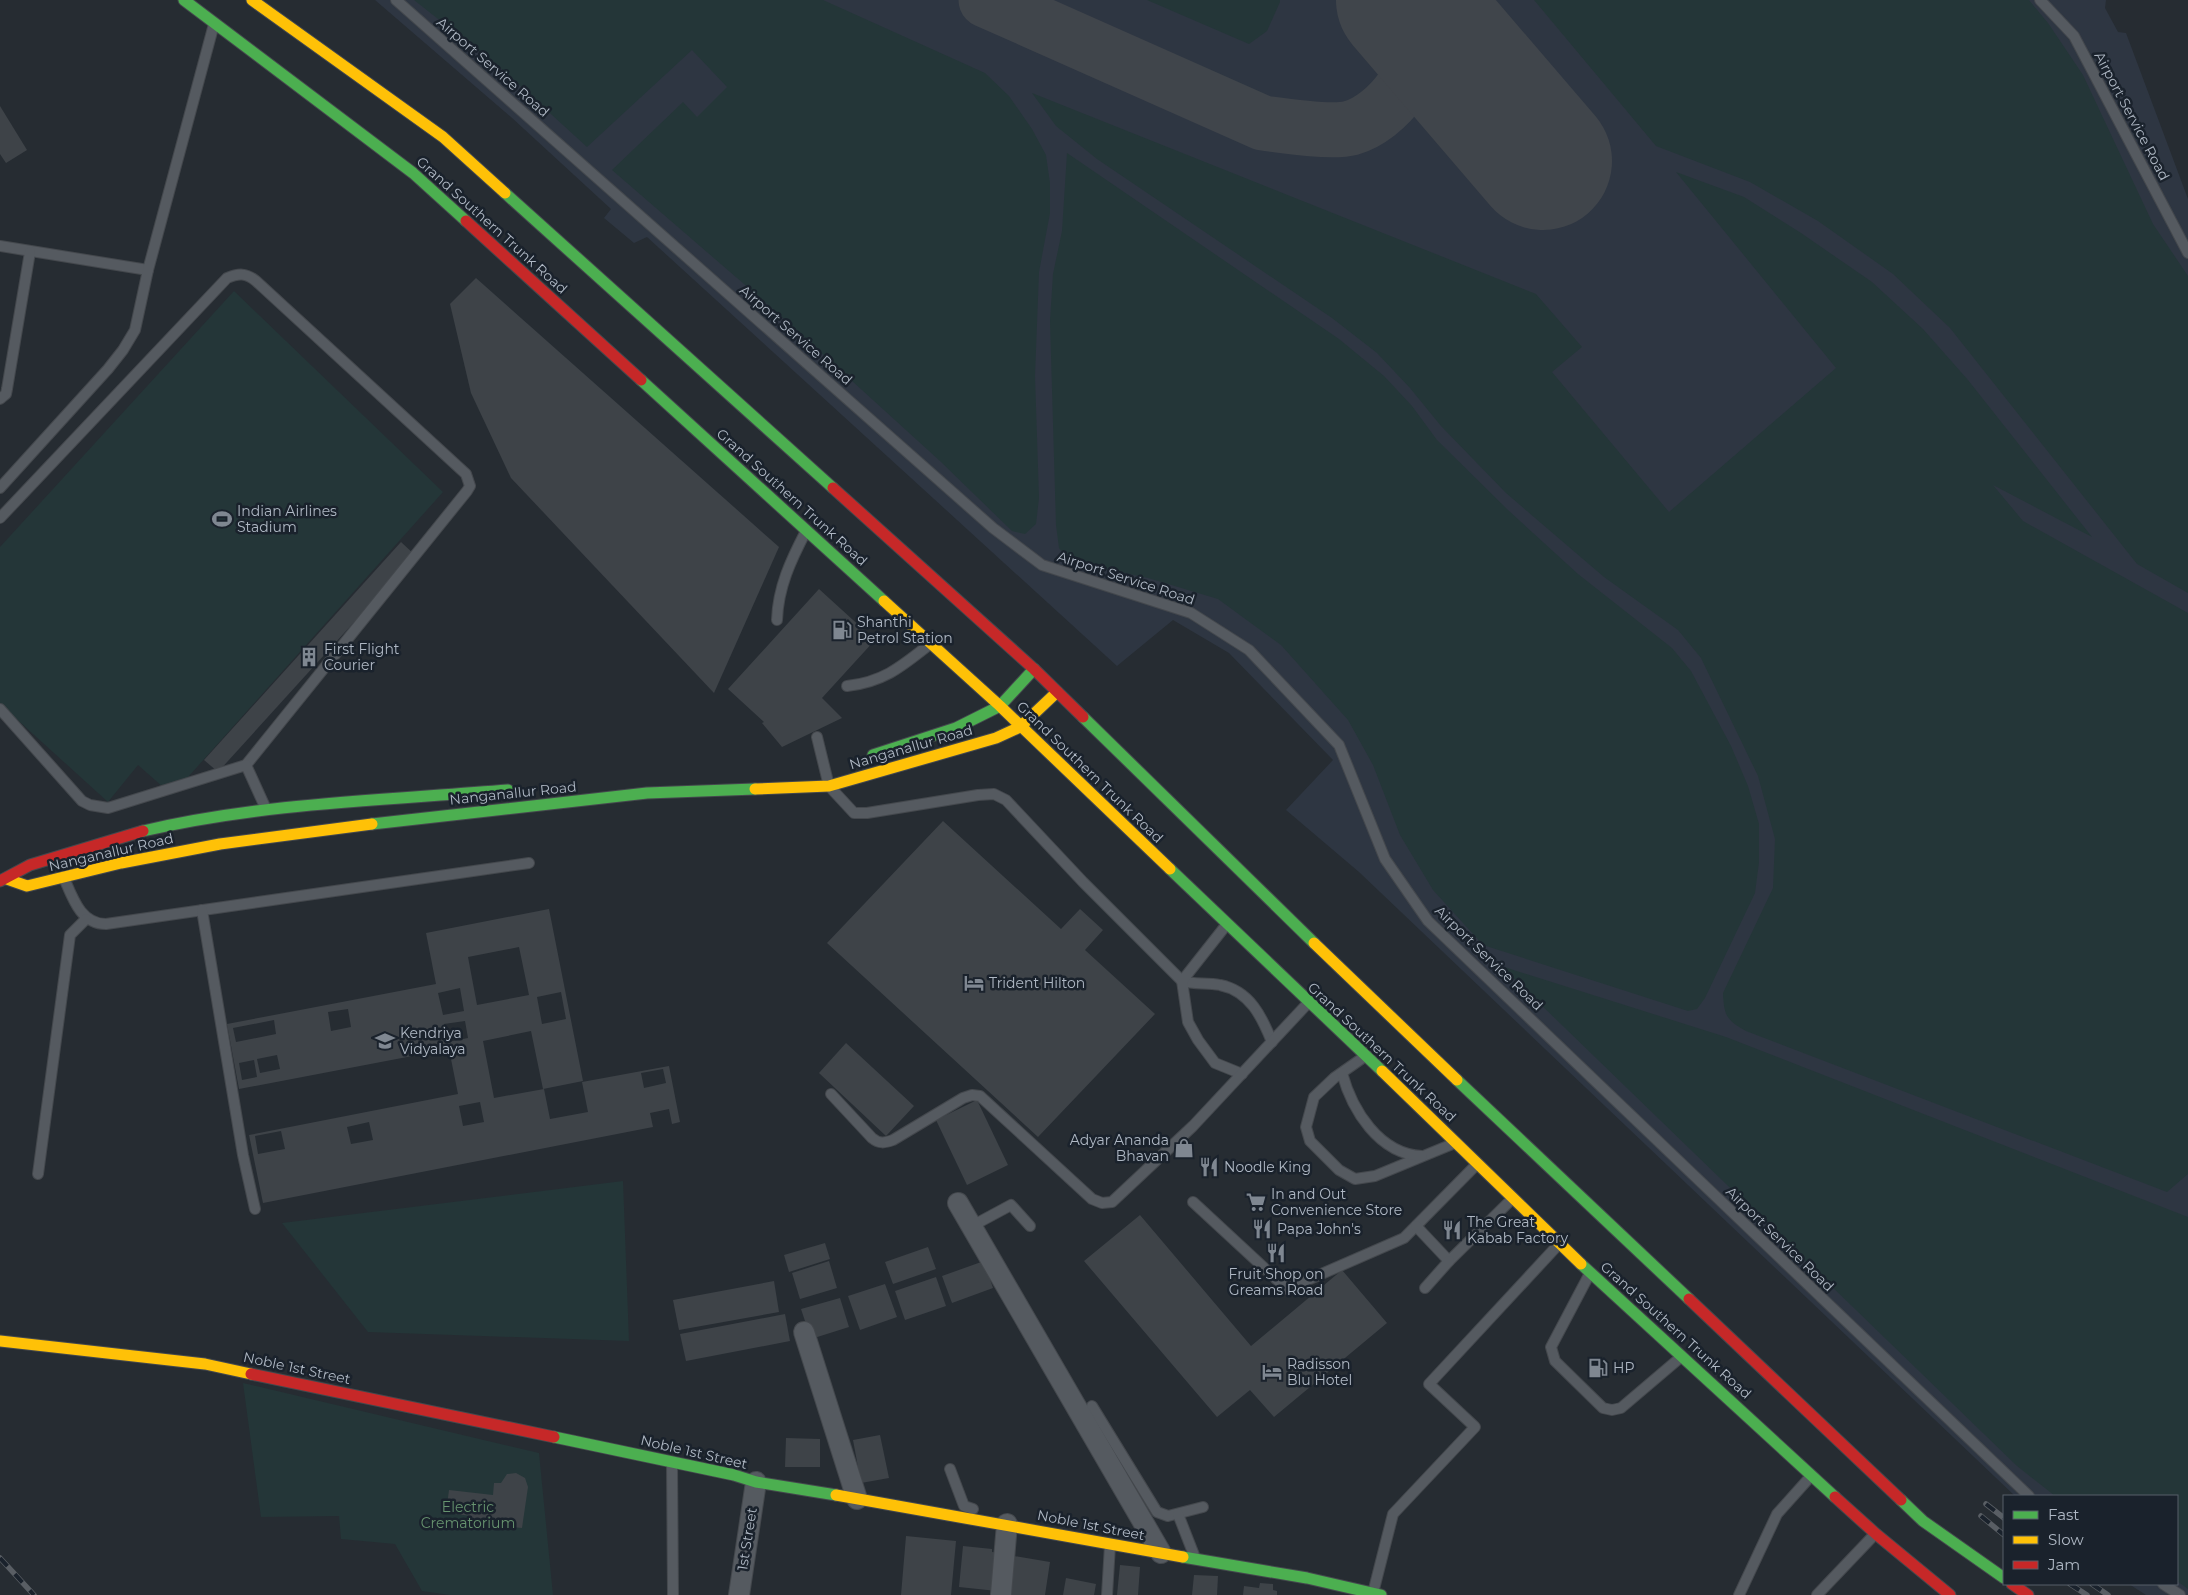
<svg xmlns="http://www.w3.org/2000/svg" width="2188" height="1595" font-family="Montserrat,sans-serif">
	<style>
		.airport { fill: #2e3642 }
		.green { fill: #243638 }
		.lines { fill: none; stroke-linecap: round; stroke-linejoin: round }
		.taxiway { stroke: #40454b; stroke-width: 55 }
		.runway { stroke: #40454b; stroke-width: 138 }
		.building { fill: #3e4348; fill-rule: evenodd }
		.lane-casing { stroke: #44484d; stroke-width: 12 }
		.street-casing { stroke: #44484d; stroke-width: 22 }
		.fast-casing { stroke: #44484d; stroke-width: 13 }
		.slow-casing { stroke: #44484d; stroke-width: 13 }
		.jam-casing { stroke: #44484d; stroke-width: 13 }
		.lane { stroke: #555a60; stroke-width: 10 }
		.street { stroke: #555a60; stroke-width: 20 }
		.fast { stroke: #4caf50; stroke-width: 11 }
		.slow { stroke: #ffc107; stroke-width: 11 }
		.jam { stroke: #c62828; stroke-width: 11 }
		.rail-casing { stroke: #595e64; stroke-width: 5.5 }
		.rail { stroke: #1a222c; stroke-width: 4; stroke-dasharray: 11; stroke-linecap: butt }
		.labels { text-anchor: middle; stroke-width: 5; stroke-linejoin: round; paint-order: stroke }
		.street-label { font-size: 14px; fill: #afb8c4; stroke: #1a222c }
		.poi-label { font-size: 14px; fill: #afb8c4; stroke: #1a222c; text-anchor: start }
		.park-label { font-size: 14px; fill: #67936f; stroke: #1a222c }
	</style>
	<rect width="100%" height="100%" fill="#262c32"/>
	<polygon class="airport" points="375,0 2106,0 2105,8 2118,32 2126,33 2188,199 2188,1595 2146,1595 2129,1584 2177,1584 2177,1496 2015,1496 1359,872 1286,810 1333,760 1229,653 1173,620 1117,666 647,237 634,243 604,218 611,209 511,117"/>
	<g class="green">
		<polygon points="414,0 823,0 985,73 1009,96 1032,129 1046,155 1050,183 1050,213 1039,272 1035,376 1039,498 1036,524 1025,534 1012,531 940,461 774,310 612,170 683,102 697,117 727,87 692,50 587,147 504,71"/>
		<polygon points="1147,0 1280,0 1280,2 1267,31 1249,44"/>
		<polygon points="1534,0 2029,0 2048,23 2083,75 2153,224 2188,276 2188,593 2137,564 1950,328 1893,274 1818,221 1750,182 1656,146"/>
		<path d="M1032,93L1536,294L1582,347L1552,372L1669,512L1836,368L1676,172L1744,197L1801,233L1872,282L1923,329L1968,380L2092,537L1993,485L2023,521L2188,613V1174L2167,1192L1746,1031C1726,1020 1724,1015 1723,993L1773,888L1775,839L1758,776L1701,658L1678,630L1604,577L1506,493L1441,426L1410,388L1377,353L1332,318L1097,159L1056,126Z"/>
		<polygon points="1067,153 1339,339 1384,376 1412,406 1437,440 1508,510 1578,574 1672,648 1691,671 1731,746 1748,786 1759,824 1759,862 1755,893 1705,998 1697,1009 1688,1011 1483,945 1433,890 1400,835 1373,765 1348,720 1281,645 1218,599 1148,578 1087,565 1067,558 1059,548 1056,525 1050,321 1053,274 1062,231"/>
		<polygon points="234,291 443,492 172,795 138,765 108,802 0,704 0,547"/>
		<polygon points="1501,966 1726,1037 2188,1217 2188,1589 2177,1581 2177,1496 2055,1496 2017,1466"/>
		<polygon points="623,1181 629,1341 368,1332 282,1223"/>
		<polygon points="243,1383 539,1453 553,1595 450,1595 422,1591 395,1544 341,1539 339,1516 261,1517"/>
	</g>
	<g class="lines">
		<path class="taxiway" d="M986,0L1263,123C1285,126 1331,133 1351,128C1387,118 1427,67 1419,28C1418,21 1414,13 1411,7"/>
		<polyline class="runway" points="1405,0 1543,161"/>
	</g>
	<g class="building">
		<polygon points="0,106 27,150 6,163 0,154"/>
		<polygon points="476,278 779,547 714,693 511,478 471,393 450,304"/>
		<polygon points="401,542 415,555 218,772 204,760"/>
		<polygon points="819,589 875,640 822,698 842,718 782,747 762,723 764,722 728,689"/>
		<polygon points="943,821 1061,929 1080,909 1103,930 1085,950 1155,1014 1038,1137 827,943"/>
		<path d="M549,909L583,1081L543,1089L531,1031L483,1041L494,1098L544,1089L550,1119L588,1112L582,1082L669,1066L680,1122L672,1124L669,1109L650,1113L653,1127L263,1203L249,1135L458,1094L449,1049L239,1089L227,1024L436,984L426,933ZM519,947L529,995L477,1005L468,957ZM460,988L464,1011L443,1015L438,993ZM561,992L566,1019L542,1024L537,997ZM348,1009L351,1027L331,1031L328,1012ZM274,1020L276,1034L236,1042L233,1028ZM465,1021L468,1038L448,1042L444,1024ZM277,1055L280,1069L260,1073L257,1059ZM254,1060L257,1077L242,1080L239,1063ZM663,1069L666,1083L644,1088L641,1073ZM480,1102L484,1122L463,1126L459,1106ZM369,1122L373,1140L351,1144L347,1127ZM281,1131L285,1149L258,1154L255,1136Z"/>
		<polygon points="846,1043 914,1106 886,1136 819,1073"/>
		<polygon points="977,1100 1008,1165 967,1185 936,1120"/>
		<polygon points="1140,1215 1251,1346 1342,1270 1387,1323 1274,1417 1250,1390 1217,1417 1084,1261"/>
		<polygon points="825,1243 830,1259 789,1272 784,1255"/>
		<polygon points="928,1247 936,1269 893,1284 885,1262"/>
		<polygon points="829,1261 837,1288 800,1299 792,1273"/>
		<polygon points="984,1261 993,1288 952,1303 942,1276"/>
		<polygon points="936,1277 946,1306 905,1320 895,1291"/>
		<polygon points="774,1281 779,1312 679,1330 673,1300"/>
		<polygon points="885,1284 897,1317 860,1330 848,1296"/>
		<polygon points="840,1298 849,1327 811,1339 801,1309"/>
		<polygon points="785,1314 790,1341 686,1361 680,1334"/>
		<polygon points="880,1435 889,1478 861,1483 853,1440"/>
		<polygon points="786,1438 820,1439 820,1467 785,1467"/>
		<polygon points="516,1473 525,1478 528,1487 522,1528 471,1523 472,1516 446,1513 449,1490 493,1495 494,1483 501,1483 507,1474"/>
		<polygon points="906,1536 956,1541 951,1595 901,1595"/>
		<polygon points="963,1546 992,1549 992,1552 1001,1553 997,1591 959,1587"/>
		<polygon points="1014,1556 1050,1562 1045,1595 1008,1595"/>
		<polygon points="1120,1565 1140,1567 1138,1595 1117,1595"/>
		<polygon points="1194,1575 1218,1576 1217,1595 1192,1595"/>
		<polygon points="1066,1578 1096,1584 1094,1595 1063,1595"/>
		<polygon points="1260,1583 1273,1584 1273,1590 1277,1591 1277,1595 1243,1595 1244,1586 1259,1588"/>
	</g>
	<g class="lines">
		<defs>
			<g id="lane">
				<polyline points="396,0 993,528 1042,565 1191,613 1249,650 1339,745 1385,859 1428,921 2029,1496"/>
				<polyline points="2040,0 2074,36 2188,253"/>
				<polyline points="0,246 148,270"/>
				<polyline points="0,399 6,394 7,389 30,252"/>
				<polyline points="0,488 108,369 123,350 135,330 148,270 214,24"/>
				<path d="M0,518L227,278C239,273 246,273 256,281L466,474L470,486L467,491L246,765"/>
				<path d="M777,620C778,587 791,560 806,531"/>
				<path d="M847,686C884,682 902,666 930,644"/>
				<polyline points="0,709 82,801 90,805 108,808 246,765 266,809"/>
				<path d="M817,737L829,786L854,813H867L978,795L994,794L1006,800L1083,882L1182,981C1195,985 1207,982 1220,985C1250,991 1262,1017 1272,1042"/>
				<path d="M64,878C73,899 81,924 106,924L529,863"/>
				<polyline points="202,910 243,1155 255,1209"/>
				<polyline points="1227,924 1182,981 1188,1022 1198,1040 1215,1063 1242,1074"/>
				<polyline points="1364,1057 1334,1078 1314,1097 1306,1127 1310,1141 1339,1170 1355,1179 1375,1176 1455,1143"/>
				<path d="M1342,1073C1352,1110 1379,1154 1422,1156"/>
				<path d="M831,1094L872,1138C879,1144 885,1143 893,1140L963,1098L972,1095L980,1096L1092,1199L1102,1203L1112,1202L1193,1126L1308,1003"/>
				<polyline points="38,1174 70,935 86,919"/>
				<polyline points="1193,1202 1287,1289 1404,1238 1477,1164"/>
				<polyline points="972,1226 1011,1205 1030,1226"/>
				<polyline points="1416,1226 1449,1261 1512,1199"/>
				<polyline points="1589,1275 1551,1347 1555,1361 1603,1408 1612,1410 1621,1408 1681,1357"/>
				<polyline points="1425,1288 1449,1261"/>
				<polyline points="1092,1406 1157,1512 1168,1516 1203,1507"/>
				<polyline points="672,1464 673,1595"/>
				<polyline points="950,1469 964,1506 973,1509"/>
				<polyline points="1178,1514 1194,1555"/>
				<polyline points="2163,1584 2180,1595"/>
				<polyline points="1373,1593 1393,1514 1475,1427 1429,1384 1558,1245"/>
				<polyline points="1107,1595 1110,1545"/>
				<polyline points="1739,1595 1777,1514 1811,1476"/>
				<polyline points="1817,1595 1875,1534"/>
			</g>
			<g id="street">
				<polyline points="958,1203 1161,1553"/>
				<polyline points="804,1332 857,1499"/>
				<polyline points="1001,1594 1007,1524"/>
				<polyline points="739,1595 756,1482"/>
			</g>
			<g id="fast">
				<polyline points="184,0 413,173 466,221"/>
				<polyline points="505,193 833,488"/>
				<polyline points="641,380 884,601"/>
				<polyline points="1083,717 1314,943"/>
				<polyline points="873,755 956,728 1000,706 1034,669"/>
				<polyline points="372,824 647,793 755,789"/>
				<path d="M143,831C262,803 386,800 508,790"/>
				<polyline points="1170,869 1382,1071"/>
				<polyline points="1457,1080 1689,1299"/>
				<polyline points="1581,1264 1835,1497"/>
				<polyline points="554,1437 734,1475 756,1482 836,1495"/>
				<polyline points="1901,1500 1923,1521 2004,1578"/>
				<polyline points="1183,1557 1307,1578 1381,1595"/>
			</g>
			<g id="slow">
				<polyline points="252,0 443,137 505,193"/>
				<polyline points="884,601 1000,706 1170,869"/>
				<polyline points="755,789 829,786 996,738 1020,727 1057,692"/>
				<polyline points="7,879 27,886 121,863 220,844 372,824"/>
				<polyline points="1314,943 1457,1080"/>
				<polyline points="1382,1071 1581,1264"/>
				<polyline points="0,1341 205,1364 251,1374"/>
				<polyline points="836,1495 1183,1557"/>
			</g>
			<g id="jam">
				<polyline points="466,221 641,380"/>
				<polyline points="833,488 1034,669 1083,717"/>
				<polyline points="0,881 30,865 143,831"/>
				<polyline points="1689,1299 1901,1500"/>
				<polyline points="251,1374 554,1437"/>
				<polyline points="1835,1497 1876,1534 1950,1595"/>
				<polyline points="2012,1584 2028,1595"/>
			</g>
		</defs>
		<use href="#lane" class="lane-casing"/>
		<use href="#street" class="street-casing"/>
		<use href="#fast" class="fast-casing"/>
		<use href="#slow" class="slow-casing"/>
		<use href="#jam" class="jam-casing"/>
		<use href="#lane" class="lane"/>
		<use href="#street" class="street"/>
		<use href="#fast" class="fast"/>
		<use href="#slow" class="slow"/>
		<use href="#jam" class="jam"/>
		<defs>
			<g id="rail">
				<polyline points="1986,1504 2004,1518"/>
				<polyline points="1981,1516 2004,1535"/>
				<polyline points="0,1558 34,1595"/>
				<polyline points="2070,1584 2087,1595"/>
				<polyline points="2092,1584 2108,1595"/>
			</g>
		</defs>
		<use href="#rail" class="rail-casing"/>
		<use href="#rail" class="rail"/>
	</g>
	<defs>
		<symbol id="stadium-bare" viewBox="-9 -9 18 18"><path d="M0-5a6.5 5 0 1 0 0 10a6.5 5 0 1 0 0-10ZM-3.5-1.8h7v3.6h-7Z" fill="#7f8791" stroke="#1a222c" stroke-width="2.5" paint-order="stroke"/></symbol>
		<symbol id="fuel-bare" viewBox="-9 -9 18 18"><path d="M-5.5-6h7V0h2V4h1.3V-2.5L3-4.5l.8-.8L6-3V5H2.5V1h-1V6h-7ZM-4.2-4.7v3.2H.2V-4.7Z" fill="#7f8791" stroke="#1a222c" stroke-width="2.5" paint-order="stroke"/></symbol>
		<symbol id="building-bare" viewBox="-9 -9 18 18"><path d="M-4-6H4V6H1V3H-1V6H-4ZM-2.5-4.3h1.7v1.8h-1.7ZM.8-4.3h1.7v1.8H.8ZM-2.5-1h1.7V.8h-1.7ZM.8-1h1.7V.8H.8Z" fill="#7f8791" stroke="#1a222c" stroke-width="2.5" paint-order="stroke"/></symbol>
		<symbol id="hotel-bare" viewBox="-9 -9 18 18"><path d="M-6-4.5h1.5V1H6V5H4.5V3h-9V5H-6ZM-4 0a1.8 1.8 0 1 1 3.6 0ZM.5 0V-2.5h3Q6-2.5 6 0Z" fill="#7f8791" stroke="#1a222c" stroke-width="2.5" paint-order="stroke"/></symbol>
		<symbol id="school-bare" viewBox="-9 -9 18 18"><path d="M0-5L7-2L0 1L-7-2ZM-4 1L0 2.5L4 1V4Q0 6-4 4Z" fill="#7f8791" stroke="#1a222c" stroke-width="2.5" paint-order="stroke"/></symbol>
		<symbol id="shop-bare" viewBox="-9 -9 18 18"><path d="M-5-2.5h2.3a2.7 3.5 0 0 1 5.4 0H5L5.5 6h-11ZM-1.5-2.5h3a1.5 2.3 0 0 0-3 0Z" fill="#7f8791" stroke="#1a222c" stroke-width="2.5" paint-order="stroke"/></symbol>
		<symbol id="restaurant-bare" viewBox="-9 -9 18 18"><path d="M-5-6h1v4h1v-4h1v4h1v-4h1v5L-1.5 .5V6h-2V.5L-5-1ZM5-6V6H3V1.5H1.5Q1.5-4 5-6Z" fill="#7f8791" stroke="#1a222c" stroke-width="2.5" paint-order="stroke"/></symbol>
		<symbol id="supermarket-bare" viewBox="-9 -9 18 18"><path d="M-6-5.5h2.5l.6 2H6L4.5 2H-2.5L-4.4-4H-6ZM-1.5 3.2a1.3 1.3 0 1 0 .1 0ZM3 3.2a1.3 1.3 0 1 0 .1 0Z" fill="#7f8791" stroke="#1a222c" stroke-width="2.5" paint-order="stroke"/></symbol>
	</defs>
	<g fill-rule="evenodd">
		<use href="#stadium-bare" x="208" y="505" width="28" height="28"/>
		<use href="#fuel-bare" x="828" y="616" width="28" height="28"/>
		<use href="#building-bare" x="295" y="643" width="28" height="28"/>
		<use href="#hotel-bare" x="960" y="969" width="28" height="28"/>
		<use href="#school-bare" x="371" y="1027" width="28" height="28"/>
		<use href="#shop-bare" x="1170" y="1134" width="28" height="28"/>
		<use href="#restaurant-bare" x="1195" y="1153" width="28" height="28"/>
		<use href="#supermarket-bare" x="1242" y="1188" width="28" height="28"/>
		<use href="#restaurant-bare" x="1248" y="1215" width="28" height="28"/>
		<use href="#restaurant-bare" x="1438" y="1216" width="28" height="28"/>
		<use href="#restaurant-bare" x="1262" y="1239" width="28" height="28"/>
		<use href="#fuel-bare" x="1584" y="1354" width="28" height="28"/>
		<use href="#hotel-bare" x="1258" y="1358" width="28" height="28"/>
	</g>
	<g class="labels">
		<g class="street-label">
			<text transform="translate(493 67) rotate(41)" y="5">Airport Service Road</text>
			<text transform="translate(2132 116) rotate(62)" y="5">Airport Service Road</text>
			<text transform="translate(492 225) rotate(42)" y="5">Grand Southern Trunk Road</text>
			<text transform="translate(796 335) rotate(41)" y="5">Airport Service Road</text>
			<text transform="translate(792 497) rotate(42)" y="5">Grand Southern Trunk Road</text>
			<text transform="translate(1126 578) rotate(18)" y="5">Airport Service Road</text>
			<text transform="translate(911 747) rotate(-16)" y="5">Nanganallur Road</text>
			<text transform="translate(1090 772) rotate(44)" y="5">Grand Southern Trunk Road</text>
			<text transform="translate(513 793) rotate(-6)" y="5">Nanganallur Road</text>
			<text transform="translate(111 852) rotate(-13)" y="5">Nanganallur Road</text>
			<text transform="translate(1489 958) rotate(44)" y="5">Airport Service Road</text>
			<text transform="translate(1382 1052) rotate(43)" y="5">Grand Southern Trunk Road</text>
			<text transform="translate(1780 1239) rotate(44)" y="5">Airport Service Road</text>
			<text transform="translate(1676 1330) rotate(42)" y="5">Grand Southern Trunk Road</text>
			<text transform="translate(297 1368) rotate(12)" y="5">Noble 1st Street</text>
			<text transform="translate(694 1452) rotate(13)" y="5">Noble 1st Street</text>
			<text transform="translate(1091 1525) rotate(11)" y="5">Noble 1st Street</text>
			<text transform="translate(747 1539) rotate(-81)" y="5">1st Street</text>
		</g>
		<g class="poi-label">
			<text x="237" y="516">Indian Airlines<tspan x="237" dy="16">Stadium</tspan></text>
			<text x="857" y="627">Shanthi<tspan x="857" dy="16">Petrol Station</tspan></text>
			<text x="324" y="654">First Flight<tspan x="324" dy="16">Courier</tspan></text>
			<text x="989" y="988">Trident Hilton</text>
			<text x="400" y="1038">Kendriya<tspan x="400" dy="16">Vidyalaya</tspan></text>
			<text x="1169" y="1145" text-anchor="end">Adyar Ananda<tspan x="1169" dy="16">Bhavan</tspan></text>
			<text x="1224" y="1172">Noodle King</text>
			<text x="1271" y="1199">In and Out<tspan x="1271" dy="16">Convenience Store</tspan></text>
			<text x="1467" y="1227">The Great<tspan x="1467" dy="16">Kabab Factory</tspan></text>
			<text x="1277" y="1234">Papa John's</text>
			<text x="1276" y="1279" text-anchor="middle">Fruit Shop on<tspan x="1276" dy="16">Greams Road</tspan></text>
			<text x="1287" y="1369">Radisson<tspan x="1287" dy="16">Blu Hotel</tspan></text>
			<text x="1613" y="1373">HP</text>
		</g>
		<g class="park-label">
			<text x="468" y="1512">Electric<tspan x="468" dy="16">Crematorium</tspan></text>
		</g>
	</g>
	<rect x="2003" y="1495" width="175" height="90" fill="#1a222c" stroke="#565e69"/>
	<rect x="2013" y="1511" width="25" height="8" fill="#4caf50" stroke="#565e69"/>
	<text x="2048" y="1520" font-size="15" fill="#afb8c4">Fast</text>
	<rect x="2013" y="1536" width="25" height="8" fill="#ffc107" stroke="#565e69"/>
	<text x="2048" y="1545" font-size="15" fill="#afb8c4">Slow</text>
	<rect x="2013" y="1561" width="25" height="8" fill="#c62828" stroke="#565e69"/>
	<text x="2048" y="1570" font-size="15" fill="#afb8c4">Jam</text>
</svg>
